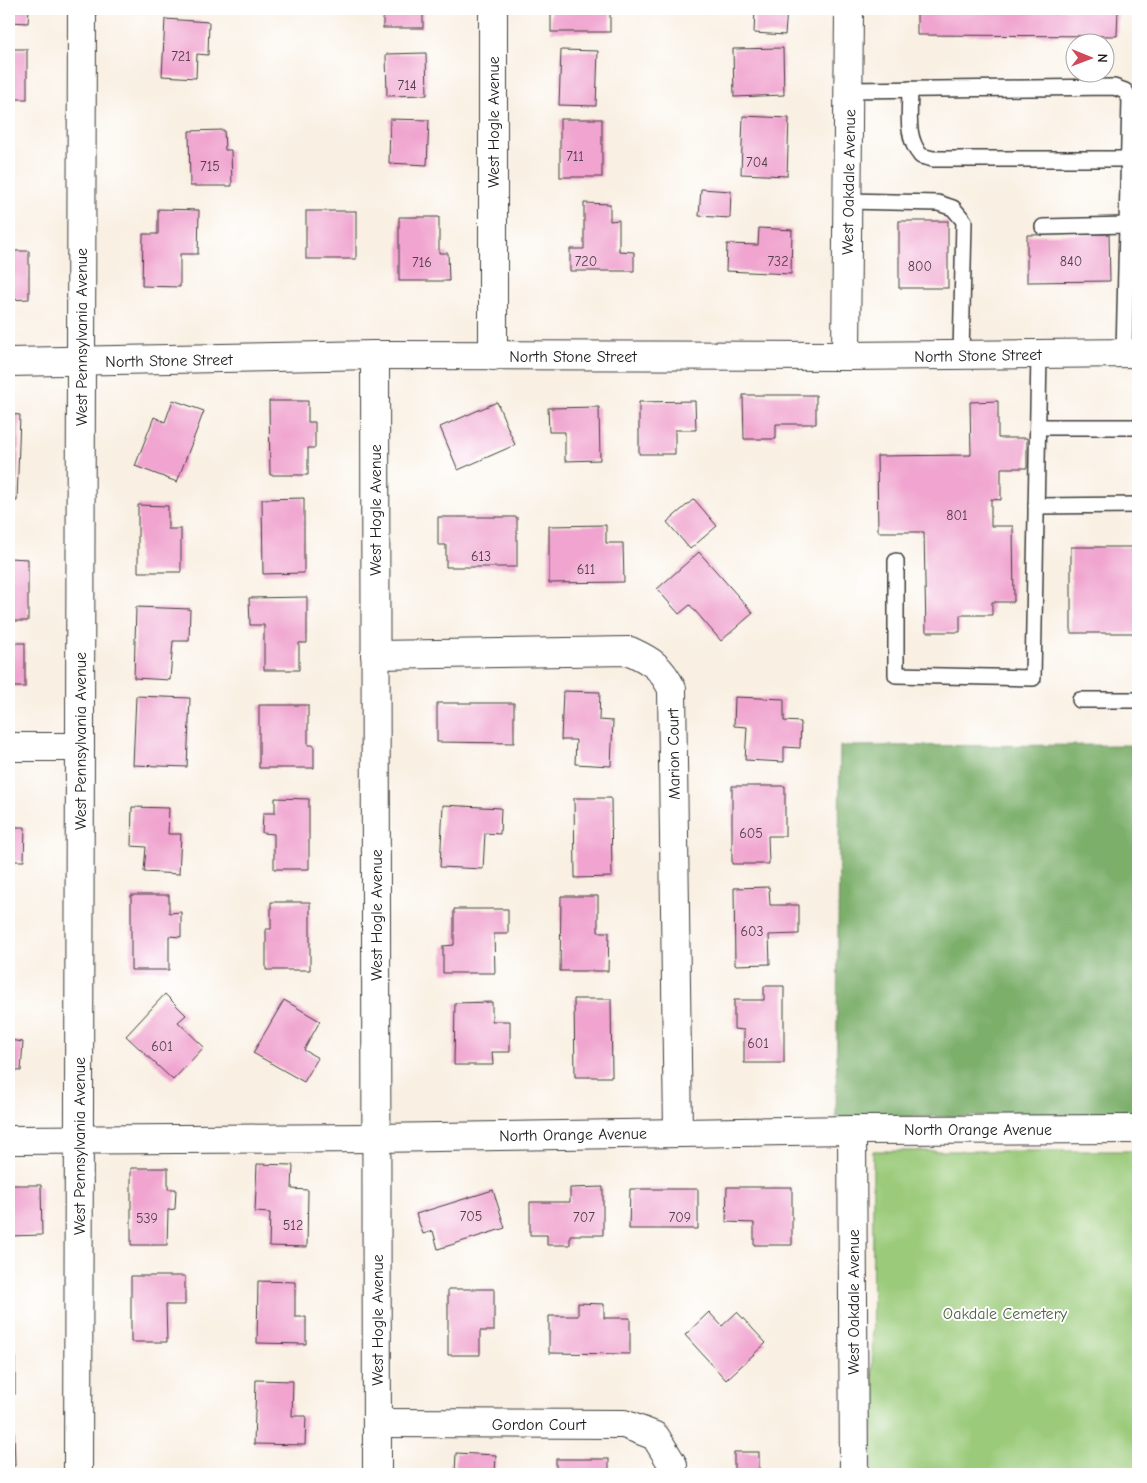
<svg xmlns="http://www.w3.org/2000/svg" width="1147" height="1483" font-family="'Comic Neue',sans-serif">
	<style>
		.green { fill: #9bcb7a; stroke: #5c744b }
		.forest { fill: #7caf6a; stroke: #4c6643 }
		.building { fill: #f0a4cf }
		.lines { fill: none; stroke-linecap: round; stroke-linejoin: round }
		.service-casing { stroke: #3d3c3a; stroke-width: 18 }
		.minor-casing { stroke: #3d3c3a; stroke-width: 30 }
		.tertiary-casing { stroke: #3d3c3a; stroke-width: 30 }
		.service { stroke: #fff; stroke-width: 15 }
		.minor { stroke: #fff; stroke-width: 28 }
		.tertiary { stroke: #fff; stroke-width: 28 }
		.labels { text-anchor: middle; stroke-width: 4; stroke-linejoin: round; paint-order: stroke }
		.number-label { font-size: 14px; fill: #513e49 }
		.street-label { font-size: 16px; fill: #1c1c1c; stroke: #fff }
		.park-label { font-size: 16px; fill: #4f6242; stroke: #fff }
	</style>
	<rect width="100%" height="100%" fill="#fff"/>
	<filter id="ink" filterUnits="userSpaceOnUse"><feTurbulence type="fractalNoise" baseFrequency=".02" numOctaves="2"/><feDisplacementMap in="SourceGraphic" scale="10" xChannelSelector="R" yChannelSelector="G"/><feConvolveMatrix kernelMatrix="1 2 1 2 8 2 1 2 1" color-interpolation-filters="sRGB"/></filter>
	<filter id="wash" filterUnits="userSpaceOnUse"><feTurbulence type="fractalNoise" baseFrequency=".0096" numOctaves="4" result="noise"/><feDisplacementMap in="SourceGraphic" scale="20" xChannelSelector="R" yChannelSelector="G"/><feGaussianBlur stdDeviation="1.12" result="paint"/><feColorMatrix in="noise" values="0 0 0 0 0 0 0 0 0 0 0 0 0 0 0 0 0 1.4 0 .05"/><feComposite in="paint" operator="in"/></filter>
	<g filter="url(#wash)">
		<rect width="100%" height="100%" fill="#f9f0e3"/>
		<polygon class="green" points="873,1151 1138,1151 1138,1474 872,1474"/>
		<polygon class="forest" points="1138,745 1138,1116 836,1117 840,746"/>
		<g id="blocks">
			<g class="building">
				<polygon points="9,9 29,9 28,23 9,22"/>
				<rect x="383" y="9" width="40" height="19"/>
				<rect x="551" y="9" width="59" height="23"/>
				<polygon points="755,9 787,9 785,35 754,33"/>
				<polygon points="917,9 1118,9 1117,36 917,35"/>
				<polygon points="165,19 209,22 208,55 197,54 196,78 162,76"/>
				<polygon points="783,48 784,95 734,97 733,49"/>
				<rect x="9" y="49" width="18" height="50"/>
				<polygon points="561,50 598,51 596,106 559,105"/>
				<polygon points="426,53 427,95 387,96 386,54"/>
				<polygon points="743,116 789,118 787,176 741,174"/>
				<polygon points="390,119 429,120 427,165 389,163"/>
				<rect x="560" y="119" width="42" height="58"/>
				<polygon points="224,130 225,150 231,150 232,186 190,186 189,131"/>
				<polygon points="701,189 731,191 730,218 699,216"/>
				<polygon points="584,203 610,204 610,221 619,220 619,251 634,252 634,271 570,271 570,249 584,249"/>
				<polygon points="158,209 199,210 198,254 180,254 180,287 142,286 143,234 158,234"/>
				<rect x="306" y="211" width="50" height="48"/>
				<polygon points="399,217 439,217 439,253 448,253 449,281 399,281"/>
				<rect x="899" y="221" width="49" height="67"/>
				<polygon points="759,228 792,230 791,274 726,271 727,244 758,245"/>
				<polygon points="1109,234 1110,281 1027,282 1027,235"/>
				<polygon points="9,251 29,251 29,299 9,300"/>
				<polygon points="743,395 816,395 816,424 776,424 776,439 744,439"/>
				<polygon points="173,400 204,411 177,482 135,466 154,417 165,422"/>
				<polygon points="269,401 308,401 308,422 315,422 315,448 308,448 308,475 270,475"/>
				<polygon points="695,401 696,430 675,430 675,454 639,454 639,402"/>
				<polygon points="998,401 998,438 1027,438 1027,468 1001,468 1001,500 991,499 991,526 1013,526 1014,602 992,602 992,615 960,615 960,632 926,632 924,532 878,532 877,456 971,455 970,402"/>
				<polygon points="497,402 515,445 458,470 440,427"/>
				<polygon points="599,407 600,460 565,461 565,432 549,432 548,408"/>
				<polygon points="9,414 20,415 17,501 9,501"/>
				<polygon points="304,498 304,573 263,574 262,499"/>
				<polygon points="694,499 717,526 690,549 667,522"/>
				<polygon points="138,505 168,506 168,529 181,529 181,572 138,572"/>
				<polygon points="438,517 517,517 517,567 446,567 446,545 438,545"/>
				<polygon points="606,525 606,543 623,543 624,582 549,583 549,526"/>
				<rect x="1071" y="547" width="67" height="86"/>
				<polygon points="699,552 753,613 721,641 690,605 679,614 657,589"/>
				<polygon points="9,558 28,559 28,621 9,621"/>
				<polygon points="307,597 307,643 299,643 299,670 264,670 264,625 250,625 249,598"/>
				<polygon points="136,607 190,609 189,641 173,641 170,680 134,678"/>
				<rect x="9" y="643" width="16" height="44"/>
				<polygon points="563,691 600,692 599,720 613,721 611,766 575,764 576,740 561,740"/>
				<polygon points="136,696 190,698 187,767 133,765"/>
				<polygon points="735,697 784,699 784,721 801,722 800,748 784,747 784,762 745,760 747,727 734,726"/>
				<polygon points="437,703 514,703 514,743 437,742"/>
				<polygon points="259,705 308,705 308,745 314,745 314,768 259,768"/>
				<polygon points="732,786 785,786 785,836 768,836 769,864 732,864"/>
				<polygon points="275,798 309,799 309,869 274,869 274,834 262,833 263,813 275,813"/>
				<polygon points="574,798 611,798 612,877 575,878"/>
				<polygon points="443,805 501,808 500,834 485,833 483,869 440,867"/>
				<polygon points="132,807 169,808 168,834 181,834 179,874 144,872 146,847 131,846"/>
				<polygon points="9,827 25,827 24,861 9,861"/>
				<polygon points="769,887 770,905 799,905 799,934 769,935 770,964 735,965 734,888"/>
				<polygon points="131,895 169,895 169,913 181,912 181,937 169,936 169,970 131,970"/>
				<polygon points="561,896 598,896 598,932 609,932 608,971 560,971"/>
				<polygon points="271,902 310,902 310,970 266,970 266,929 271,929"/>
				<polygon points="454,909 508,909 508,934 494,934 495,973 443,973 443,946 454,945"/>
				<polygon points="764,986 784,986 784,1063 744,1063 744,1030 734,1029 734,1000 764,1000"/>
				<polygon points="165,994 186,1015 178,1022 204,1047 173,1080 126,1036"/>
				<polygon points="574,999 611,999 612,1077 575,1077"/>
				<polygon points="284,1000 320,1021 304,1050 318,1058 304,1082 253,1053"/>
				<polygon points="492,1002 492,1021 510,1021 510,1052 492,1052 493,1065 454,1065 455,1003"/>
				<polygon points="9,1040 23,1042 21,1071 9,1070"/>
				<polygon points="257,1164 293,1165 292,1189 308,1190 307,1247 269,1246 270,1213 255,1212"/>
				<polygon points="131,1168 168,1168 168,1189 176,1189 175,1209 168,1210 167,1245 131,1245"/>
				<polygon points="9,1185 41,1185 42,1235 9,1236"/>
				<polygon points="603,1187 603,1235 570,1235 570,1245 547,1245 547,1235 530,1235 530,1202 570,1202 570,1188"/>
				<polygon points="727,1187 792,1187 792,1245 754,1245 754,1223 726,1222"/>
				<polygon points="630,1189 698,1189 698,1229 629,1229"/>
				<polygon points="493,1190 505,1228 438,1249 433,1231 423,1234 416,1214"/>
				<polygon points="131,1276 185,1276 185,1305 166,1305 167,1342 131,1342"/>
				<polygon points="258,1281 295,1282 295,1317 306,1317 306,1344 257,1343"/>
				<polygon points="448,1289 494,1289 494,1331 480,1331 480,1355 448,1355"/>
				<polygon points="9,1298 13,1298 11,1338 9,1338"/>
				<polygon points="578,1303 604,1304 604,1318 630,1318 630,1354 549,1353 549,1316 578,1316"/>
				<polygon points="709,1312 722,1326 737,1312 766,1343 726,1380 685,1335"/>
				<rect x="9" y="1358" width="6" height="36"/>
				<polygon points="256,1380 293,1381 292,1416 306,1416 305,1445 254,1444"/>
				<polygon points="9,1432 14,1432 15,1466 9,1466"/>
				<rect x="734" y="1452" width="25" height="22"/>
				<polygon points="456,1453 496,1455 495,1474 455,1474"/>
				<rect x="556" y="1459" width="53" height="15"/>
			</g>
		</g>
	</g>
	<g filter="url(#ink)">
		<use href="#blocks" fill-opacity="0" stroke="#3d3c3a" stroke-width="1"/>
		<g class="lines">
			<defs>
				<g id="service">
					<path d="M910,89C910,113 905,137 921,156L933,159H1129"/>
					<polyline points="848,90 1114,87 1125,91 1130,99 1124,353"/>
					<polyline points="847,201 938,203 953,208 964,221 961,355"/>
					<polyline points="1043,227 1127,225"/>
					<polyline points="1038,427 1138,427"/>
					<polyline points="1036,506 1138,505"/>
					<polyline points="896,561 896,675 1033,678 1039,354"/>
					<polyline points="1080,700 1138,700"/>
				</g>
				<g id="minor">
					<polyline points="375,355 377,1474"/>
					<polyline points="493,356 493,9"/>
					<polyline points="846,356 849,9"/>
					<polyline points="81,362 82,9"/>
					<path d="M375,655L630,651C652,661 661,667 672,689L678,1132"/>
					<polyline points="9,747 80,747"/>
					<polyline points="852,1130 854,1474"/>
					<polyline points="377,1423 624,1424 655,1436 673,1465 673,1474"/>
				</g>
				<g id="tertiary">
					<polyline points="9,362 375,355 846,356 1138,353"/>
					<polyline points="9,1140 376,1138 852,1130 1138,1129"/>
					<polyline points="78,1474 81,362"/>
				</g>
			</defs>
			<use href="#service" class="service-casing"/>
			<use href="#minor" class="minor-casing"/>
			<use href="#tertiary" class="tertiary-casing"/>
			<use href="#service" class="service"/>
			<use href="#minor" class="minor"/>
			<use href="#tertiary" class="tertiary"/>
		</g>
	</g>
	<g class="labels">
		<g class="number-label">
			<text x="181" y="61">721</text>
			<text x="407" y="90">714</text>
			<text x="575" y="161">711</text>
			<text x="757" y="167">704</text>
			<text x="210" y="171">715</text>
			<text x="586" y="266">720</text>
			<text x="778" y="266">732</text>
			<text x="1071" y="266">840</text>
			<text x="422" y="267">716</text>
			<text x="920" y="271">800</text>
			<text x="957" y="520">801</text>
			<text x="481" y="561">613</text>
			<text x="586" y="574">611</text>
			<text x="751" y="838">605</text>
			<text x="752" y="936">603</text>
			<text x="758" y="1048">601</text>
			<text x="162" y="1051">601</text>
			<text x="471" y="1221">705</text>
			<text x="584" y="1222">707</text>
			<text x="680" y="1222">709</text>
			<text x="147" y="1223">539</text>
			<text x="293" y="1230">512</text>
		</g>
		<g class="street-label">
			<text transform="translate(493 122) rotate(-90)" y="6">West Hogle Avenue</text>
			<text transform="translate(848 182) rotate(-89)" y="6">West Oakdale Avenue</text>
			<text transform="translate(81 337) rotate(-90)" y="6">West Pennsylvania Avenue</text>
			<text transform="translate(978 355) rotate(-1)" y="6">North Stone Street</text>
			<text x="573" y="362">North Stone Street</text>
			<text transform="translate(169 360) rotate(-1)" y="6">North Stone Street</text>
			<text transform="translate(375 510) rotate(-90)" y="6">West Hogle Avenue</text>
			<text transform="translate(80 741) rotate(-90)" y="6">West Pennsylvania Avenue</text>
			<text transform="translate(673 754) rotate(-91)" y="6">Marion Court</text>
			<text transform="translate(376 915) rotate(-90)" y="6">West Hogle Avenue</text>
			<text x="978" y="1135">North Orange Avenue</text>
			<text transform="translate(573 1134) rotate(-1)" y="6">North Orange Avenue</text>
			<text transform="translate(79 1146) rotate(-90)" y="6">West Pennsylvania Avenue</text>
			<text transform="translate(853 1302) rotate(-90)" y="6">West Oakdale Avenue</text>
			<text transform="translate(377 1320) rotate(-90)" y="6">West Hogle Avenue</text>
			<text x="539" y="1430">Gordon Court</text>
		</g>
		<g class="park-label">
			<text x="1005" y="1319">Oakdale Cemetery</text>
		</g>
	</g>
	<rect width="1147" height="1483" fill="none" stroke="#fff" stroke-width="30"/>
	<g transform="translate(1090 58) rotate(91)"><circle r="24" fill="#ffffff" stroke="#a4a4a4"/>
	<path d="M0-4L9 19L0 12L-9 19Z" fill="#d1495b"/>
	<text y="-8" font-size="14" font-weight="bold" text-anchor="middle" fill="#1c1c1c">N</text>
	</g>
</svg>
